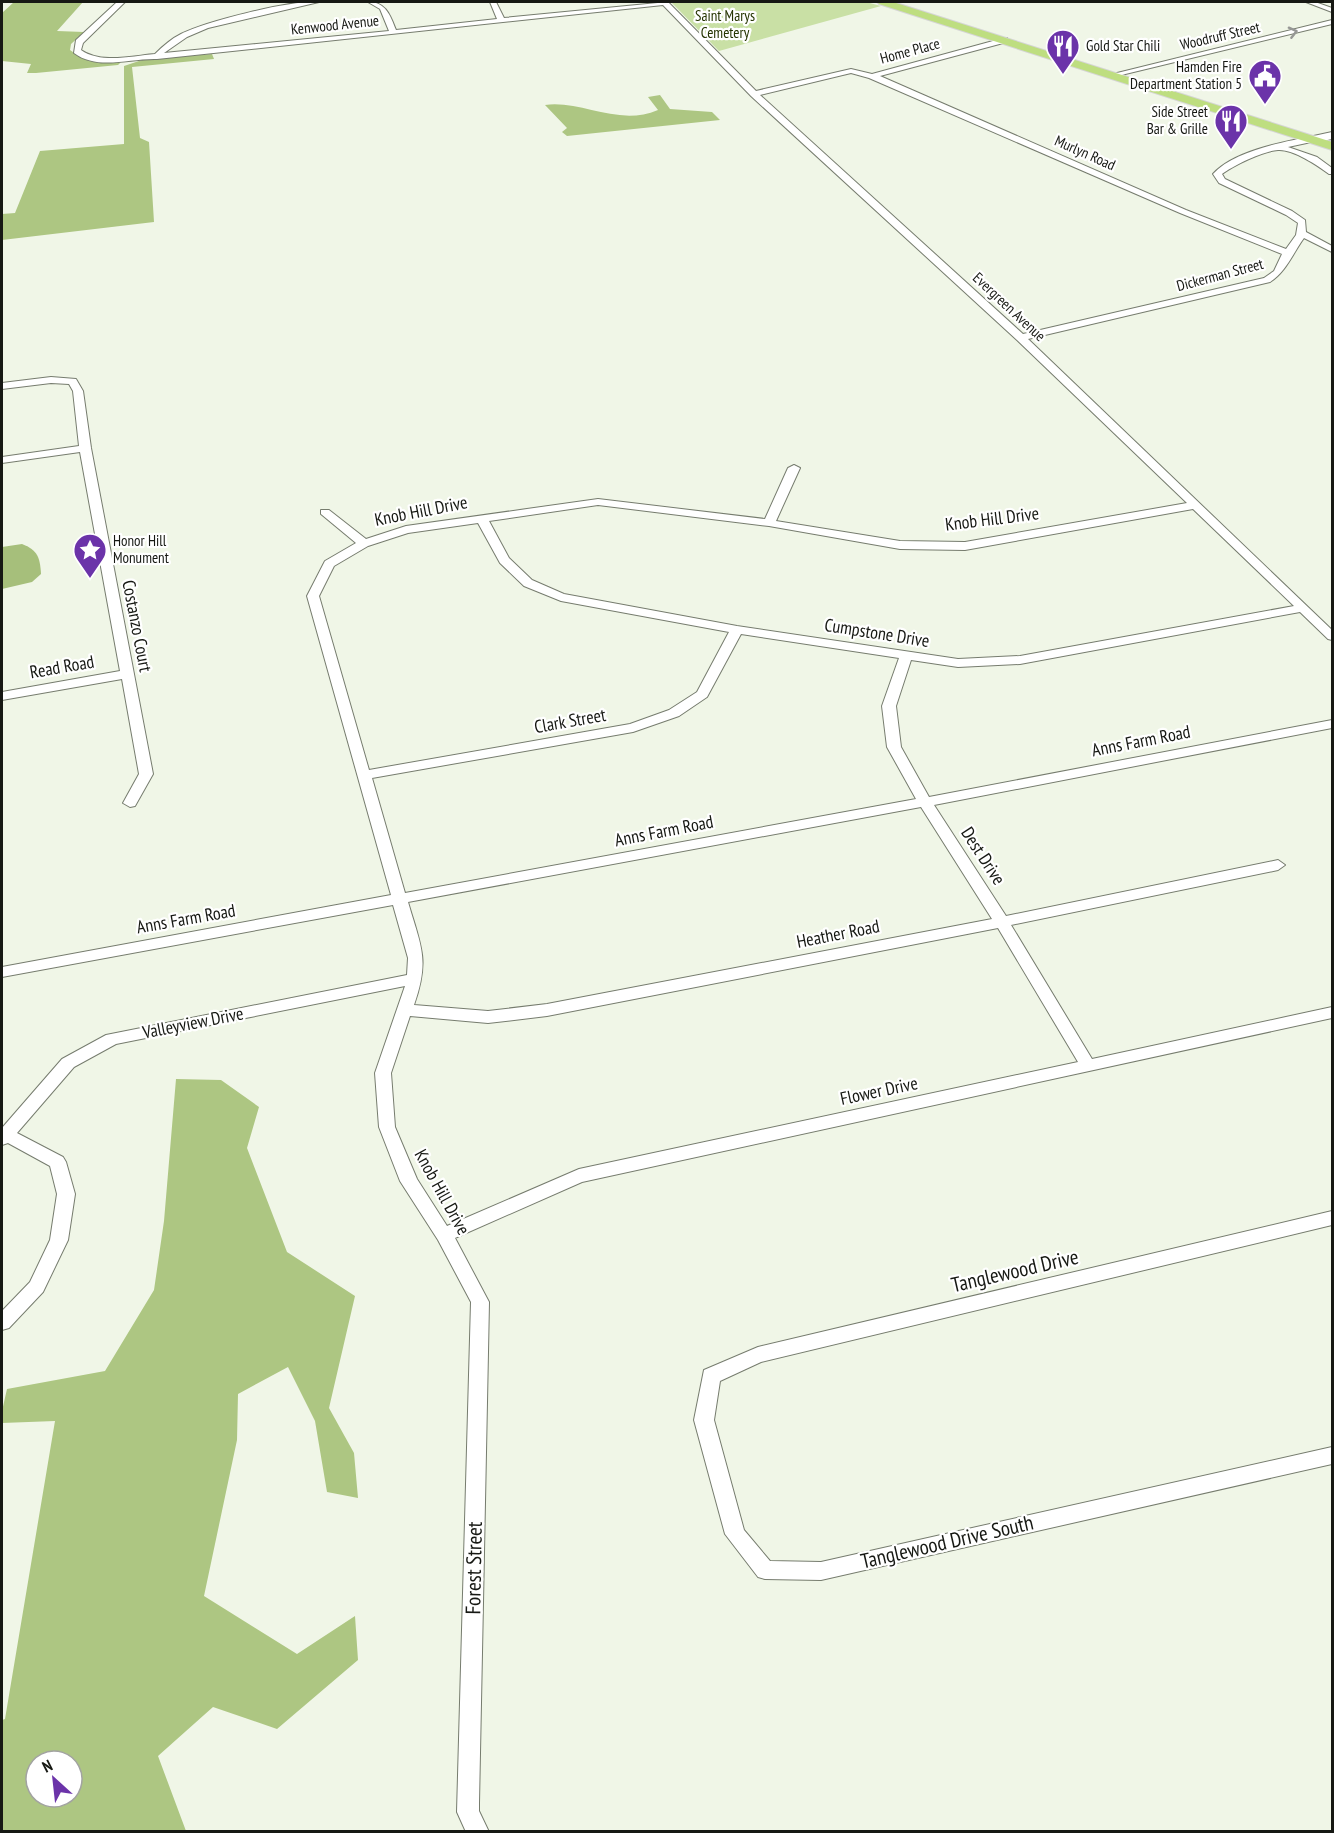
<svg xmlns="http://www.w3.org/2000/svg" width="1334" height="1833" font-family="'PT Sans Narrow',sans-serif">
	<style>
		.green { fill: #c9e0a5 }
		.forest { fill: #adc682; fill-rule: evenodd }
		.water { fill: #a6bf7b }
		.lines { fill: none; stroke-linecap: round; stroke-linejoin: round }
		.minor-casing { stroke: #767c6e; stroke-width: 2 }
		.secondary-casing { stroke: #767c6e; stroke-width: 2 }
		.trunk-casing { stroke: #d5d5d5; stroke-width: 2 }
		.minor { fill: #fff; fill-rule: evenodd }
		.secondary { fill: #fff; fill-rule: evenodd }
		.trunk { fill: #bede80; fill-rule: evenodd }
		.oneway { stroke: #969795 }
		.labels { text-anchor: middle; stroke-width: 4.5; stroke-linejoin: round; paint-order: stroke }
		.far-park-label { font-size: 15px; fill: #253401; stroke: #fff }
		.far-street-label { font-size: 15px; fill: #161813; stroke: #fff }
		.far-poi-label { font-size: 15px; fill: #161813; stroke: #fff; text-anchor: start }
		.street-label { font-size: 18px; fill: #161813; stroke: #fff }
		.near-street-label { font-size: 21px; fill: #161813; stroke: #fff }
	</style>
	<rect width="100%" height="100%" fill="#f0f6e7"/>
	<polygon class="green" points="671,2 866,2 881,6 719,51"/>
	<g class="forest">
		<path d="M14,2H83L57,31L84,32L71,44L70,50C85,62 103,60 121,62L118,65L36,73H27L31,64L2,61V13Z"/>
		<polygon points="212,54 214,59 132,67 140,138 149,142 154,222 2,240 2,214 15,213 40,151 124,144 124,66 142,60"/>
		<path d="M660,95L670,109L712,112L720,120L567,136L562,132L567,128L545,105C582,100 618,127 658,110L648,97Z"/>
		<path d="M176,1079L221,1080L259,1107L247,1148L287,1252L355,1296L329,1408L354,1453L358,1498L327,1492L315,1421L288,1367L238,1394L237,1440L204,1596L297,1654L355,1616L358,1660L277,1729L213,1707L158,1756L186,1831H2V1720L5,1719L55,1421L2,1423V1411L7,1389L105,1371L154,1290L164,1221ZM36,1761H72V1797H36Z"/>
	</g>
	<path class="water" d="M22,544C38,550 40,558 41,574L32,582L2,589V547Z"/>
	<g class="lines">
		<defs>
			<g id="minor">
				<path d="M117,2H125L83,43L81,50C101,64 132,56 155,54C163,46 171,39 181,34C207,21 291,0 319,2L208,28L187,37L164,53L389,31L380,9L368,2C386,2 390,15 396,30L497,19L490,2H496L504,18L668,2L756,91L851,69L872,74L1004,38H1007V42L880,76L1186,210L1286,249L1296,235L1298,223L1286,215L1219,183L1213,174C1234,151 1283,142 1313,136L1317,139L1316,141L1288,147L1317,157L1332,168V174H1329C1317,165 1293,149 1278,150C1263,151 1234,165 1222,174L1225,179L1292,211L1305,220L1306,232L1332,246V252L1304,238C1293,253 1286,272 1270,282L1028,339L1332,630V640L1328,639L1300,612L1020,664L958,667L911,660L896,706L901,747L929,797L1332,720V728L934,805L1006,916L1278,860L1285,865L1278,870L1011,925L1092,1059L1332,1007V1018L582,1182L455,1238L489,1302L479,1803V1811L489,1832H466L457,1812L471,1302L438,1240L400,1181L379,1127L375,1073L405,986L116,1044L74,1067L17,1133L63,1157L66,1162L75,1194L68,1240L43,1292L9,1328L2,1330V1311L30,1282L50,1240L57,1194L50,1166L8,1143L2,1145V1128L62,1059L106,1035L407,975L408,958L393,905L2,977V967L391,895L307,596L325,561L356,543L321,514V510H329L366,539L406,526L598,499L765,519L788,468L794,465L800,468L776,521L900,541L965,542L1187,503L1017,340L751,96L663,5L157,59C130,58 98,71 74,53L76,40ZM851,73L869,78L1180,213L1282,254L1274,271L1264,278L1023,334L760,95ZM598,505L769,526L900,549L965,550L1193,509L1294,606L1020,656L958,659L737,626L564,594L532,580L509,558L489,521ZM478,523L500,563L524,586L561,601L729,632L697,692L669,710L630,724L369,770L319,596L334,566L368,546L408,533ZM741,634L899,658L882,706L887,747L916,799L405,893L372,778L633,732L679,716L707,697ZM921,807L992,919L547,1004L488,1011L414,1005C430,959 421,947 408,902ZM998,928L1078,1062L579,1169L447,1226L417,1179L395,1127L391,1073L410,1016L488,1023L547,1016Z"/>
				<polygon points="1306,2 1315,2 1332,8 1332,12"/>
				<polygon points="1332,20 1332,24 1113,77 1109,75"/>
				<polygon points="51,377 76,379 83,391 91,448 153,774 135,806 130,807 123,803 139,774 122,679 2,700 2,692 120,671 80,452 2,463 2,457 79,446 73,391 69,384 51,383 2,389 2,383"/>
				<polygon points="1332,1211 1332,1225 761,1362 720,1381 714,1420 744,1530 770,1561 821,1562 1332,1447 1332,1464 821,1580 765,1579 758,1577 725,1534 694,1420 704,1370 758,1347"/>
			</g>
			<polygon id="secondary" points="1332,132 1332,139 1313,143 1307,139 1309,137"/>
			<polygon id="trunk" points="877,2 893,2 1332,142 1332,150 879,4"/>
		</defs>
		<use href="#minor" class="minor-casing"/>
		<use href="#secondary" class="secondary-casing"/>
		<use href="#trunk" class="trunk-casing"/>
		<use href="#minor" class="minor"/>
		<use href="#secondary" class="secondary"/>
		<use href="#trunk" class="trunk"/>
	</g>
	<defs><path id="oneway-chevron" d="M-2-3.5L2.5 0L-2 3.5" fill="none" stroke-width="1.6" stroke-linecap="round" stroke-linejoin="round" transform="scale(1.5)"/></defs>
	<use class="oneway" href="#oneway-chevron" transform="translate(1293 32) rotate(-14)"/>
	<defs>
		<symbol id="restaurant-pin" viewBox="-11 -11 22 30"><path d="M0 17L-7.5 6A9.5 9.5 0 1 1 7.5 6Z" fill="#6b33a9" stroke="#fff"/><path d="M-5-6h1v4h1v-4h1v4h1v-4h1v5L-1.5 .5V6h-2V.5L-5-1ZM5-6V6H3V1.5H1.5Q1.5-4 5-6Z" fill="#fff"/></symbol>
		<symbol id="civic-pin" viewBox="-11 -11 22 30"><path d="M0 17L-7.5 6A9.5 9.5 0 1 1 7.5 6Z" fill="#6b33a9" stroke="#fff"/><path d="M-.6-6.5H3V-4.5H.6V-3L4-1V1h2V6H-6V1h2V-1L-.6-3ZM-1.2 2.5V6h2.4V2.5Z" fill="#fff"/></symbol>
		<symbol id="sight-pin" viewBox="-11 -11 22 30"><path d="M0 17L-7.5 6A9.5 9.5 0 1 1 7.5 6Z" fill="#6b33a9" stroke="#fff"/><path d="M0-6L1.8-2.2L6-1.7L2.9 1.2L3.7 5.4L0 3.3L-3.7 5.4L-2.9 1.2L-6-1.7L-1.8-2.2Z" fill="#fff"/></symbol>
	</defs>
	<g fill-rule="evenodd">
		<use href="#restaurant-pin" x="1044" y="27" width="38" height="52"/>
		<use href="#civic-pin" x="1246" y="57" width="38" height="52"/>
		<use href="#restaurant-pin" x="1212" y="102" width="38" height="52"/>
		<use href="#sight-pin" x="71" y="531" width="38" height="52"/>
	</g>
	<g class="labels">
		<g class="far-park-label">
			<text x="725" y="21">Saint Marys<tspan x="725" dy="17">Cemetery</tspan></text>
		</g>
		<g class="far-street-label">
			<text transform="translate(335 25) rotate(-6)" y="5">Kenwood Avenue</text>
			<text transform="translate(1220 36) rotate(-13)" y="5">Woodruff Street</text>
			<text transform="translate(910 51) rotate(-15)" y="5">Home Place</text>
			<text transform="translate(1085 153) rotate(24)" y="5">Murlyn Road</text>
			<text transform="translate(1220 275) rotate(-15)" y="5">Dickerman Street</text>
			<text transform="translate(1009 307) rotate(43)" y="5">Evergreen Avenue</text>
		</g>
		<g class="far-poi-label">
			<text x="1086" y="51">Gold Star Chili</text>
			<text x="1242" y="72" text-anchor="end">Hamden Fire<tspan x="1242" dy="17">Department Station 5</tspan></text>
			<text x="1208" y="117" text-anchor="end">Side Street<tspan x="1208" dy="17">Bar &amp; Grille</tspan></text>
			<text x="113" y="546">Honor Hill<tspan x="113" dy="17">Monument</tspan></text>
		</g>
		<g class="street-label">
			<text transform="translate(421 511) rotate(-11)" y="6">Knob Hill Drive</text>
			<text transform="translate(992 519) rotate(-7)" y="6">Knob Hill Drive</text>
			<text transform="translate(137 626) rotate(79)" y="6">Costanzo Court</text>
			<text transform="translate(877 633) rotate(9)" y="6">Cumpstone Drive</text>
			<text transform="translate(62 667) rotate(-10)" y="6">Read Road</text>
			<text transform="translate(570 721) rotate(-10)" y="6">Clark Street</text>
			<text transform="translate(1141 741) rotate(-11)" y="6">Anns Farm Road</text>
			<text transform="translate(664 831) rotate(-11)" y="6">Anns Farm Road</text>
			<text transform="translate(983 856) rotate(57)" y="6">Dest Drive</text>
			<text transform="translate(186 919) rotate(-10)" y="6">Anns Farm Road</text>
			<text transform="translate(838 934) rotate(-11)" y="6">Heather Road</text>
			<text transform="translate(193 1023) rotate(-11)" y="6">Valleyview Drive</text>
			<text transform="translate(879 1091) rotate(-12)" y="6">Flower Drive</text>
			<text transform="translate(442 1192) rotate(61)" y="6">Knob Hill Drive</text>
		</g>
		<g class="near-street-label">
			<text transform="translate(1015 1271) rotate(-13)" y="7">Tanglewood Drive</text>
			<text transform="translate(947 1542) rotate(-13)" y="7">Tanglewood Drive South</text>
			<text transform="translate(474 1568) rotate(-89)" y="7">Forest Street</text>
		</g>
	</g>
	<rect width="1334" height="1833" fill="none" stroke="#161813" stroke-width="6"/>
	<g transform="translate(54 1779) rotate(333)"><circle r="28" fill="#ffffff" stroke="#a2a3a1" stroke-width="1.5"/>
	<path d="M0-4.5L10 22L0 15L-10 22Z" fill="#6b33a9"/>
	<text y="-9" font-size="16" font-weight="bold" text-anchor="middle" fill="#161813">N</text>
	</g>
</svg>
